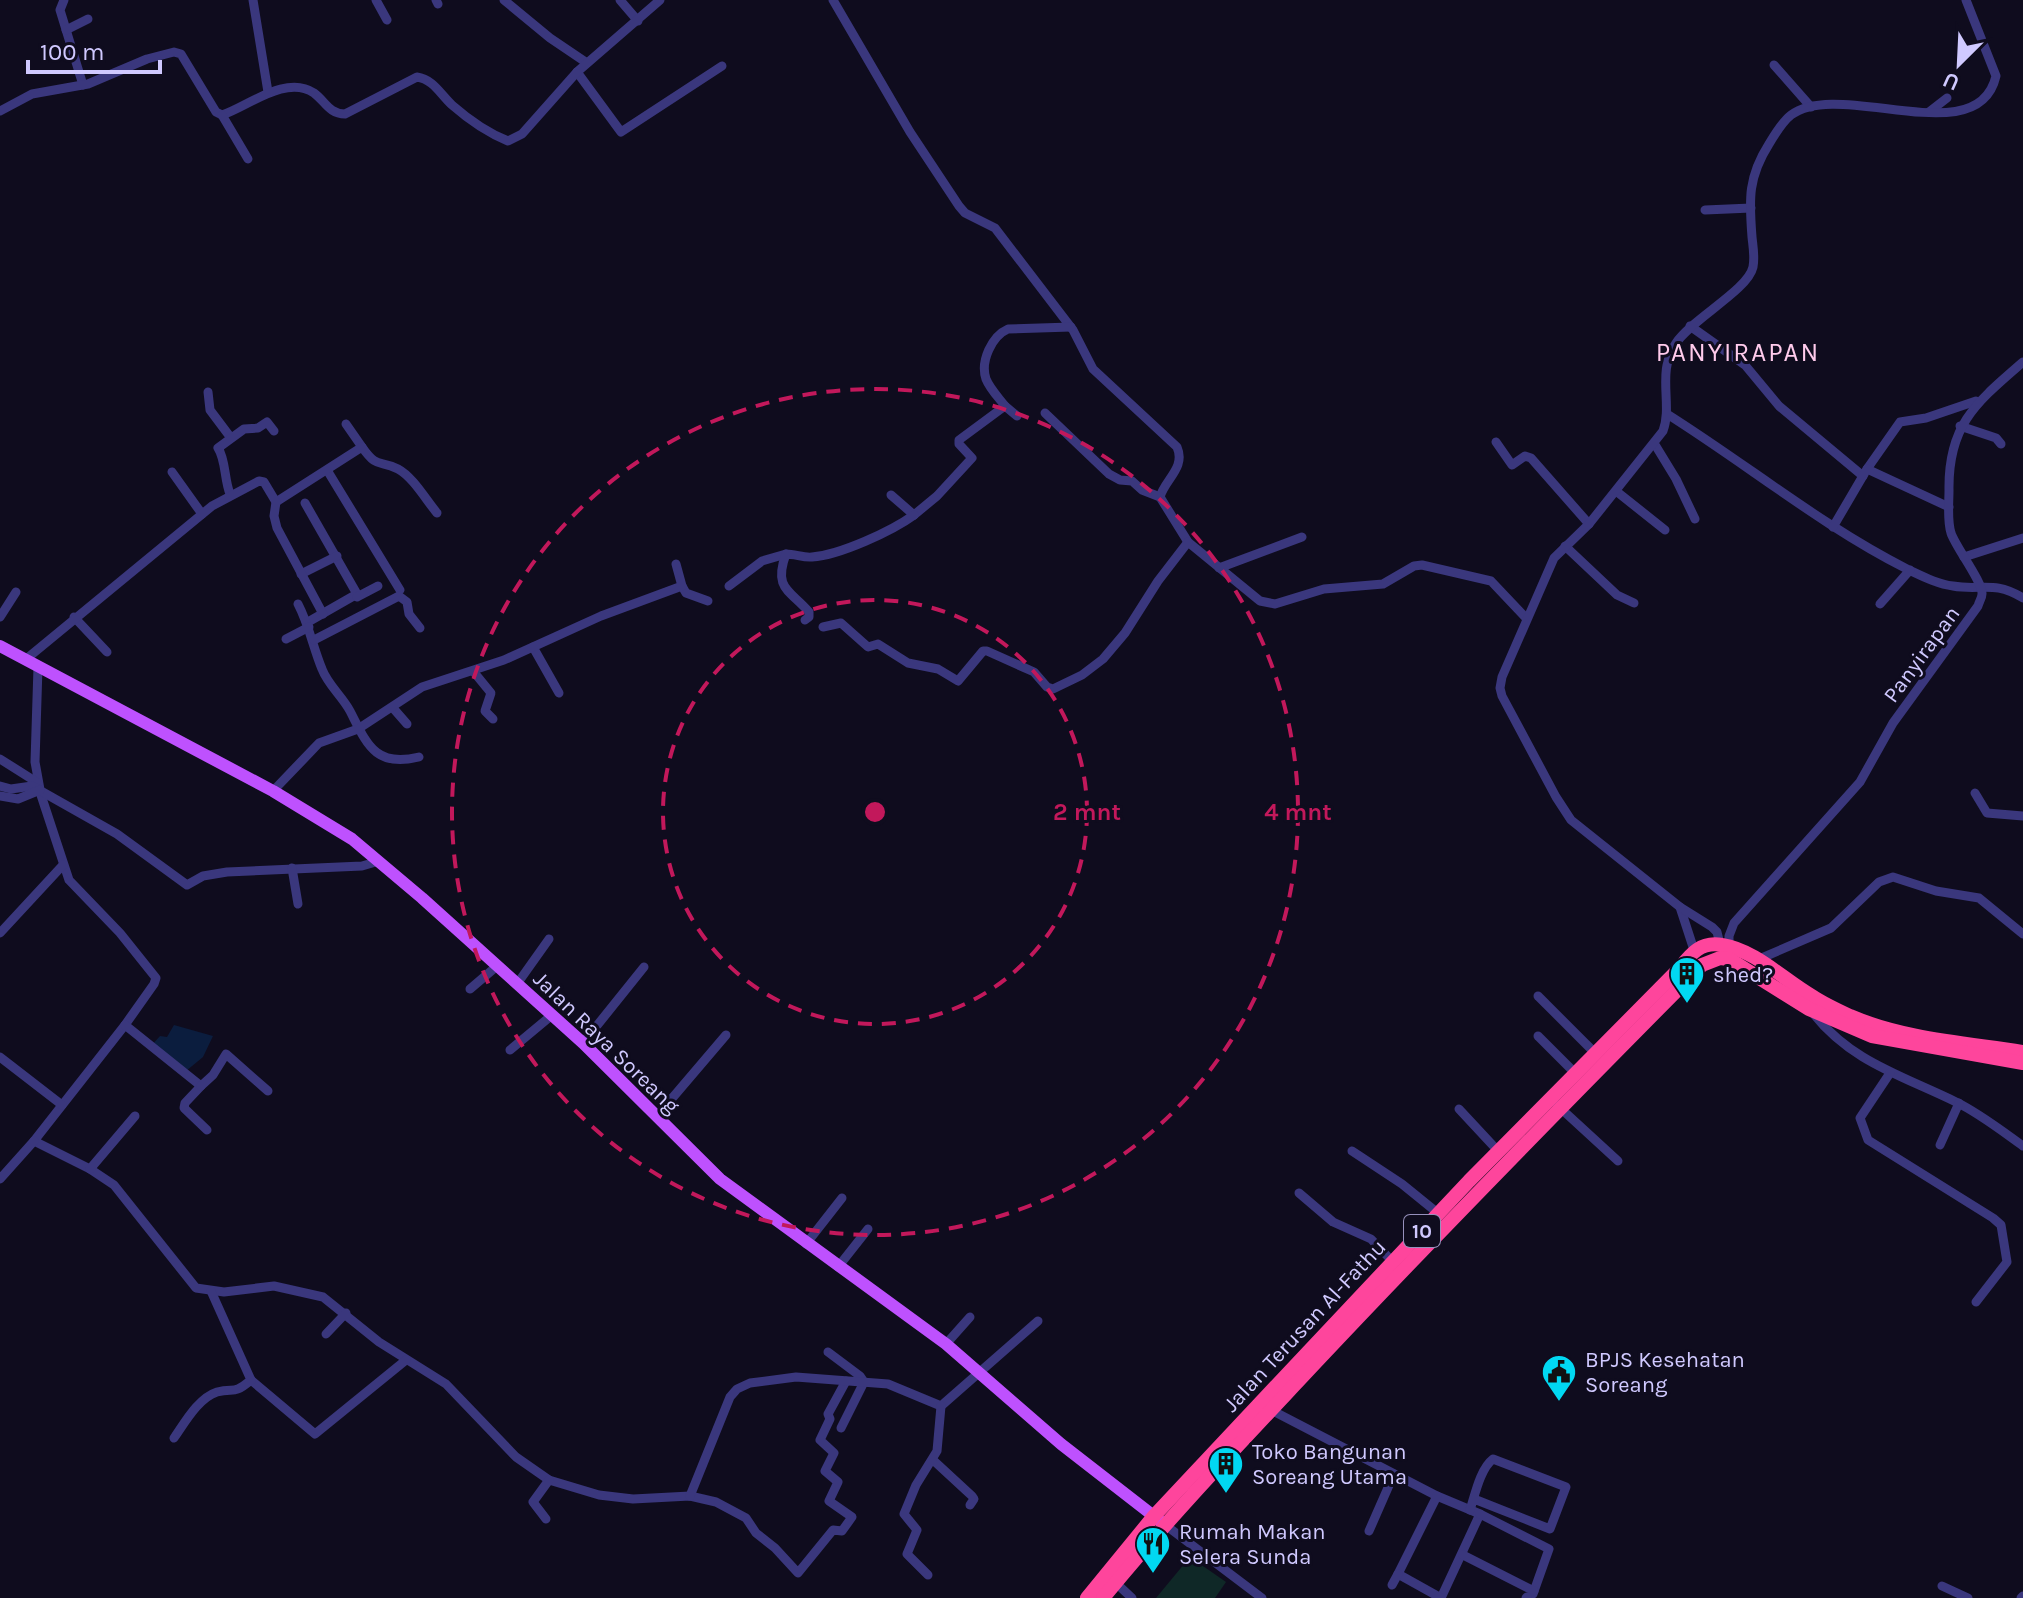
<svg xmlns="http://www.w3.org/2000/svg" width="2023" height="1598" font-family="Karla,sans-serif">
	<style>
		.green { fill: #0f2827 }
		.water { fill: #0b1d3e }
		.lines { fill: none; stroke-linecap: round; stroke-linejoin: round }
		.minor { stroke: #3a377d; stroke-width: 9 }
		.major { stroke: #be51fe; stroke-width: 12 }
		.highway { stroke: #fe459c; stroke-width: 14 }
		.ring { fill: none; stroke: #c2185b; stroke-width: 4; stroke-dasharray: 14 10 }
		.labels { text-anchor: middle; stroke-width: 6; stroke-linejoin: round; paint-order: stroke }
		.shield { fill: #0f0c1e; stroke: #9690bc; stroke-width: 2 }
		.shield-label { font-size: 20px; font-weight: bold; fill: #d0c9ff }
		.street-label { font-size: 22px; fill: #d0c9ff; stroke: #0f0c1e }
		.poi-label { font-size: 22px; fill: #d0c9ff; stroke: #0f0c1e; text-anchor: start }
		.quarter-label { font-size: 26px; letter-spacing: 2px; fill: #ffcbec; stroke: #0f0c1e }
		.centre { fill: #c2185b; stroke: #0f0c1e; stroke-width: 4 }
		.ring-label { font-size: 24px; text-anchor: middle; font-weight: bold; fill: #c2185b; stroke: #0f0c1e; stroke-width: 6; stroke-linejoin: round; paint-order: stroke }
	</style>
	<rect width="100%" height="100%" fill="#0f0c1e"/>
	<polygon class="green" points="1190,1557 1226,1582 1215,1598 1156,1598"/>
	<polygon class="water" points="174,1025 213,1036 203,1057 186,1071 152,1045 160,1036 167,1037"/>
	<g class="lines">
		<g class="minor">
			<polyline points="64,0 60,10 83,85"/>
			<polyline points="253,0 268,92"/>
			<polyline points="376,0 387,20"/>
			<polyline points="436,0 438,4"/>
			<polyline points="504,0 550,38 587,63"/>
			<polyline points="620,0 638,21"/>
			<path d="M833,0L910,132L959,206L965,213L995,228L1073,330L1093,369L1177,447C1186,468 1165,479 1160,497L1188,542L1260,601L1275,604L1324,589L1383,584L1414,566L1422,565L1491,581L1526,618"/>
			<polyline points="66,30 88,19"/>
			<polyline points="1774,65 1811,107"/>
			<polyline points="577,72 621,132 722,66"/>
			<path d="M0,111L32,94L88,84L147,59L174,52L181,54L216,112L222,115C247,107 286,74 314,93C325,101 329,114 345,114L417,77C433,79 441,95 452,105C468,119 488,133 508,141L522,134L577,72L660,0"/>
			<polyline points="1929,112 1947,98"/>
			<polyline points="222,115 248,159"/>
			<polyline points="1705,210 1751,208"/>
			<polyline points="1690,326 1745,365 1779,406 1863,476"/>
			<polyline points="208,392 210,410 231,438"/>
			<polyline points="1005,406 1017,416"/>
			<polyline points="1045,413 1109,474 1120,480 1132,481 1142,490 1160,497"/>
			<path d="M1667,414C1748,465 1822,526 1907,569C1922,576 1937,584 1953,586C1982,591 1993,580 2023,598"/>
			<polyline points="346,424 362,447"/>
			<polyline points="1960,426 1996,438 2001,444"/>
			<polyline points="1496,442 1512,465 1525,456 1531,458 1589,524"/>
			<polyline points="1654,443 1676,479 1695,519"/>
			<polyline points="1867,469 1900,422 1926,418 1976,401"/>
			<polyline points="327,470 400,590"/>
			<polyline points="172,472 202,514"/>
			<polyline points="1616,491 1665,530"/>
			<path d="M230,494C224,479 226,460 218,448L244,429L258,428L267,422L274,431"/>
			<path d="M891,495L914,515L937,496L972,458L959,444V440L1005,406C999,398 990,389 986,379C980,361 992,336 1008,329L1071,327"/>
			<path d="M276,502L362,447C378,470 379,459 398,469C413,477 426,500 437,513"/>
			<polyline points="305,503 357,594 308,622"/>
			<polyline points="1833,527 1867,469 1949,507"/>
			<polyline points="1565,546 1617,595 1634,603"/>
			<polyline points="1964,557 2023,538"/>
			<polyline points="1219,568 1302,537"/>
			<polyline points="301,574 337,556"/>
			<polyline points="682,586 686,593 708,601"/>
			<polyline points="729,586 762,561 786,554"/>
			<polyline points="357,597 378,586"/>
			<path d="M298,604C309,625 313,647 322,669C328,685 342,696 350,711C367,744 375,768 419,757"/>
			<polyline points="1880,604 1910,570"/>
			<polyline points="0,617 16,592"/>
			<polyline points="74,617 107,652"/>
			<path d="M805,620L809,617V612C790,590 773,589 786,554C795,554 804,558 812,557C840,555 892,531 914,515"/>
			<polyline points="823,627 841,623 868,647 878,644 908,663 938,669 958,681 983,651 987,651 1034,672 1047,687 1053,689 1082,675 1103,659 1125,633 1158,581 1188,542"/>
			<polyline points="286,639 309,627"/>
			<polyline points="314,640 399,596 407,602 409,614 420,628"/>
			<polyline points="533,647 559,693"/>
			<polyline points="25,660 212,506 259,481 264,482 276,502 274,516 277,528 323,614"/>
			<polyline points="38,667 35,762 41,795 69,880 120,933 156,978 154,984 125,1025 34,1141 90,1169 114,1185 196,1288 224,1292 274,1286 323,1297 379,1342 446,1384 516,1457 549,1480 599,1495 633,1499 690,1496 716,1502 746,1518 756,1533 775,1548 798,1573 833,1530 842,1531 852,1517 829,1501 838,1482 825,1471 834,1453 820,1440 830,1419 828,1414 846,1381"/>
			<polyline points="473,671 491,693 485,711 493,719"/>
			<polyline points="393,708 407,724"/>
			<polyline points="0,759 38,783"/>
			<polyline points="0,786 11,789 32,786 117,834 187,885 203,876 227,872 362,866 379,861"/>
			<polyline points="273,791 319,743 358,729 422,687 504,660 601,616 682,586 676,564"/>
			<polyline points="1975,793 1987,813 2023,816"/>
			<polyline points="0,796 18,799 40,790"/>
			<polyline points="292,868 298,904"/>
			<polyline points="1680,907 1694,950"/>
			<polyline points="0,933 63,865"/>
			<path d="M1720,944L1717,932L1712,927L1680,907L1571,820L1556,797L1502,696L1500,688L1502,677L1554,558L1589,524L1663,431C1673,404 1656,372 1676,343C1692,319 1748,290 1753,267C1755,257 1753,247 1752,237C1749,199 1748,177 1769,144C1775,134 1782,122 1791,115C1840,78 1978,154 1996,76L1966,0"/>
			<path d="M1729,946V936L1734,923L1860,782L1893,723L1978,606C1979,602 1982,598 1982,594C1983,582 1956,548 1951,533C1947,520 1949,504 1949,490C1948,424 1977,402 2023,362"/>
			<polyline points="1757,960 1831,928 1879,882 1893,877 1936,891 1979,898 2023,934"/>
			<polyline points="517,984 549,939"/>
			<polyline points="470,989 497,966"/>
			<polyline points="1538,996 1596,1054"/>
			<path d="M1812,1012C1851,1062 1901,1075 1956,1102C1979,1113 2002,1131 2023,1146"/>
			<polyline points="125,1025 201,1086 185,1103 184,1108 207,1130"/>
			<polyline points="1538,1036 1576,1074"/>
			<polyline points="583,1043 644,967"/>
			<polyline points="510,1050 552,1015"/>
			<polyline points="0,1057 62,1105"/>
			<polyline points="1890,1073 1860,1118 1868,1140 1993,1218 2001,1225 2007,1262 1976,1302"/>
			<polyline points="201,1086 213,1075 226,1054 268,1091"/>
			<polyline points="1557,1105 1618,1161"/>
			<polyline points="1459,1109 1499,1152"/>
			<polyline points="657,1116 726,1035"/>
			<polyline points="1940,1145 1959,1103"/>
			<polyline points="1352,1151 1402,1184 1439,1214"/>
			<polyline points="90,1169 135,1116"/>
			<polyline points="0,1179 34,1141"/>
			<polyline points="1299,1193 1333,1222 1371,1239 1393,1262"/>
			<polyline points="806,1244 842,1198"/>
			<polyline points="838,1267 868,1229"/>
			<polyline points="326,1334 346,1313"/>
			<polyline points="946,1344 970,1317"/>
			<polyline points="828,1352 860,1376 864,1382 841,1428"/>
			<polyline points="251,1380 315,1434 406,1360"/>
			<polyline points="1271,1410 1437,1496 1480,1514 1441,1598"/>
			<path d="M174,1438C184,1424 198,1398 217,1392C235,1387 232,1396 251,1380L211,1291"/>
			<polyline points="933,1460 972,1496 974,1499 970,1505"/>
			<polyline points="690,1496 730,1397 737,1389 750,1383 796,1377 888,1384 941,1406 1038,1321"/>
			<polyline points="1437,1496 1398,1574 1441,1598"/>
			<path d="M1470,1510C1475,1495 1480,1469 1493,1459L1566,1487L1550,1529L1474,1499"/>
			<polyline points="1480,1514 1549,1549 1533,1594"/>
			<polyline points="546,1519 533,1502 549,1480"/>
			<polyline points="1164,1524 1262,1598"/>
			<polyline points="1369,1531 1394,1474"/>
			<polyline points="1463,1555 1534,1591"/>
			<polyline points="928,1575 907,1554 917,1530 904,1514 916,1485 937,1451 941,1406"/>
			<polyline points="1116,1583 1132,1598"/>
			<polyline points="1392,1585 1398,1574"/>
			<polyline points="1942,1586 1968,1598"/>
			<polyline points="1526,1598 1527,1597"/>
			<polyline points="2021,1598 2023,1596"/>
		</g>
		<polyline class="major" points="0,646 273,791 352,839 422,898 583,1043 720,1179 946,1344 1061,1444 1164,1524"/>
		<g class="highway">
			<path d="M1087,1598L1154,1516L1260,1403L1469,1181L1678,970C1690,955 1700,941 1722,945C1755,950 1784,980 1812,996C1824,1004 1837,1010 1850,1016C1903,1039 1966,1043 2023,1052"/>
			<path d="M1103,1598C1171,1515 1245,1438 1318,1360C1444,1226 1573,1095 1702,965L1720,958L1729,959L1809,1009L1872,1036L2023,1063"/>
		</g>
	</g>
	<g class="ring">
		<circle cx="875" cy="812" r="212"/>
		<circle cx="875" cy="812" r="423"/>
	</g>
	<defs>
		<symbol id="building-pin" viewBox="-11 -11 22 30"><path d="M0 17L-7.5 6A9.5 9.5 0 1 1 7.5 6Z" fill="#01d8f2" stroke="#0f0c1e"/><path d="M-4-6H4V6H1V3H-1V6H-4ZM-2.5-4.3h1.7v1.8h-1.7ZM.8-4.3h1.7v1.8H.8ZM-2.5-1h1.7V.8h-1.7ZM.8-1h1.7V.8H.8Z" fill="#111"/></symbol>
		<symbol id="civic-pin" viewBox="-11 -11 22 30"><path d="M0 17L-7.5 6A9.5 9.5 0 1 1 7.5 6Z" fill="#01d8f2" stroke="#0f0c1e"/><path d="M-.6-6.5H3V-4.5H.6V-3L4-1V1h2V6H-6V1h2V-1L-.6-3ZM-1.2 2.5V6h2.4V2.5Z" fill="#111"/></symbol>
		<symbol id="restaurant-pin" viewBox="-11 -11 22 30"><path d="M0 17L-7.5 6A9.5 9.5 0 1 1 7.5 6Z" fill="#01d8f2" stroke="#0f0c1e"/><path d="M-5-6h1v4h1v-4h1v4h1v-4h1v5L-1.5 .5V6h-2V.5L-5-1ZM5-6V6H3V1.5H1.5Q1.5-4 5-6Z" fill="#111"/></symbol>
	</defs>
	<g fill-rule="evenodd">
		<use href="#building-pin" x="1667" y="954" width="40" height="54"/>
		<use href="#civic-pin" x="1539" y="1352" width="40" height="54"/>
		<use href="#building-pin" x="1206" y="1444" width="40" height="54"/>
		<use href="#restaurant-pin" x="1133" y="1524" width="40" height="54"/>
	</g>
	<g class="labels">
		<rect class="shield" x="1404" y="1215" width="36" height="32" rx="6"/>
		<g class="shield-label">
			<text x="1422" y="1238">10</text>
		</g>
		<g class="street-label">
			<text transform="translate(1921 654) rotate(-54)" y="8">Panyirapan</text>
			<text transform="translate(607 1042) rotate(44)" y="8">Jalan Raya Soreang</text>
			<text transform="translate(1304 1325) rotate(-47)" y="8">Jalan Terusan Al-Fathu</text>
		</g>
		<g class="poi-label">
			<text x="1713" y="982">shed?</text>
			<text x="1585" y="1367">BPJS Kesehatan<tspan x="1585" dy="25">Soreang</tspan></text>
			<text x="1252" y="1459">Toko Bangunan<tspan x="1252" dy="25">Soreang Utama</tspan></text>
			<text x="1179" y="1539">Rumah Makan<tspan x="1179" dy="25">Selera Sunda</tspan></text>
		</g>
		<g class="quarter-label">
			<text x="1738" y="361">PANYIRAPAN</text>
		</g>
	</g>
	<circle cx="875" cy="812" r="12" class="centre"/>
	<g class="ring-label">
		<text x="1087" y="820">2 mnt</text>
		<text x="1298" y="820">4 mnt</text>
	</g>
	<g transform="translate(1959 64) rotate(204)" stroke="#0f0c1e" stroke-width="6" paint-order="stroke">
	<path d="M0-6L14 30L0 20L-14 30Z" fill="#d0c9ff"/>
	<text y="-12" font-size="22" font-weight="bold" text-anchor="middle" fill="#d0c9ff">U</text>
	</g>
	<path d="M28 60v12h132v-12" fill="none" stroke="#d0c9ff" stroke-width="4"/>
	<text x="40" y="60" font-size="24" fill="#d0c9ff" stroke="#0f0c1e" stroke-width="6" paint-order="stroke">100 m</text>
</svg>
